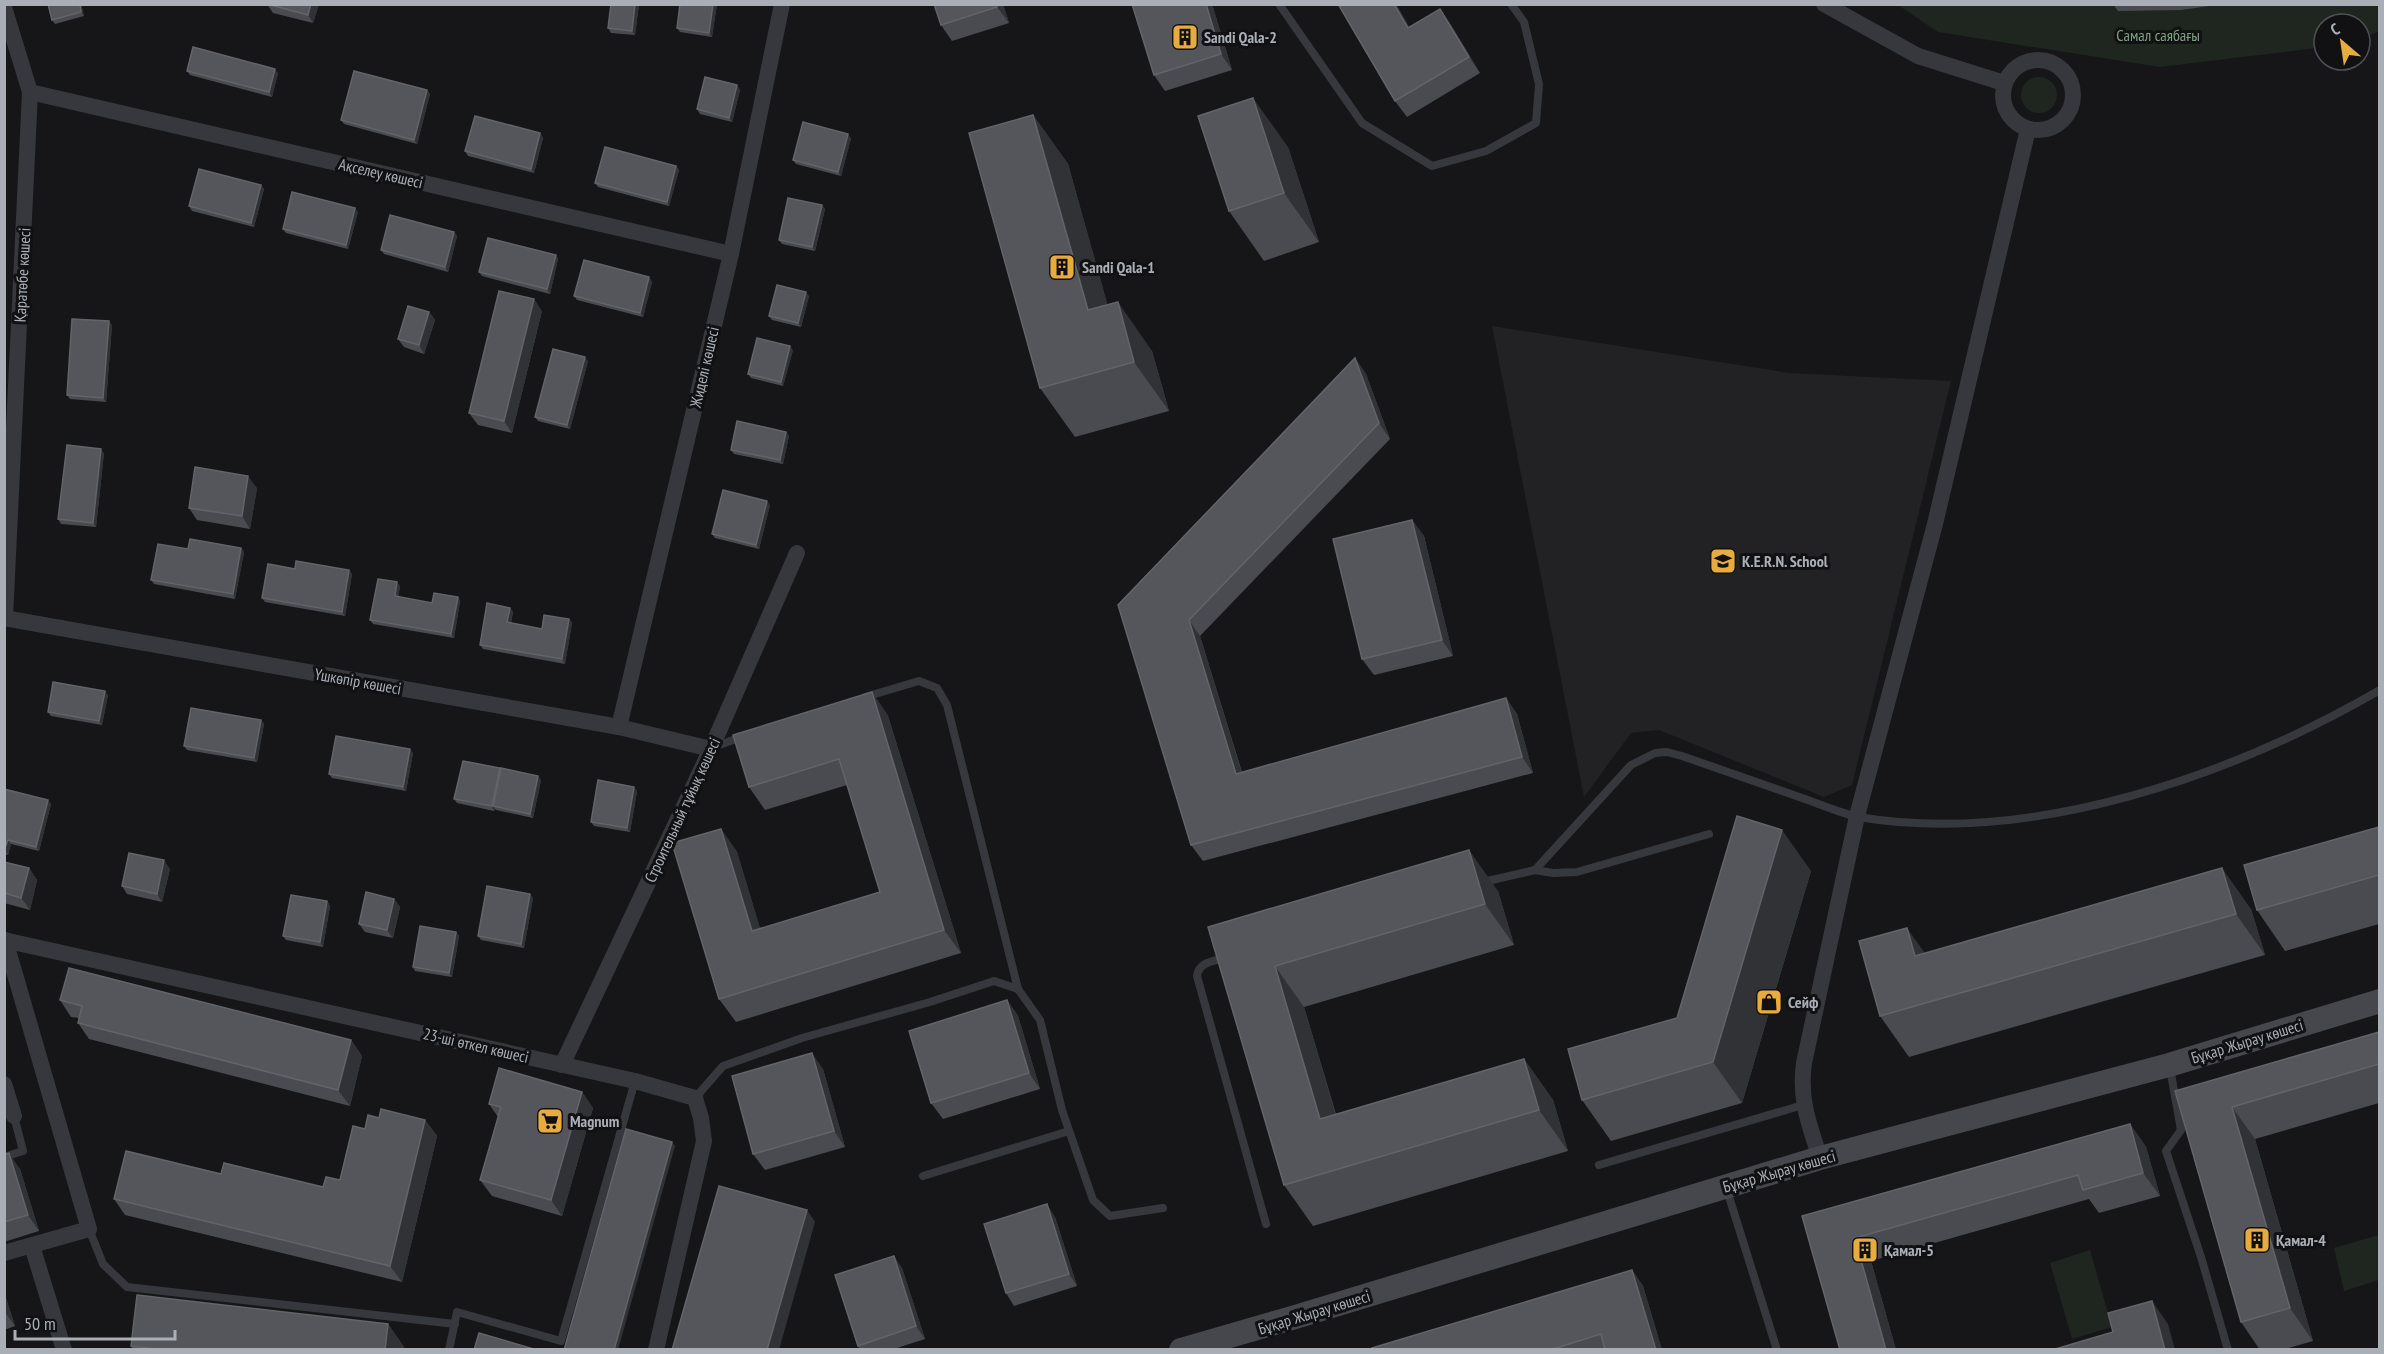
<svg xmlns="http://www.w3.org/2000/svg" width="2384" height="1354" font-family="'PT Sans Narrow',sans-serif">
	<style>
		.built { fill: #222225 }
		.green { fill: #1e261f }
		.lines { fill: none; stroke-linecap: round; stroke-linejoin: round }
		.lane { stroke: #37383d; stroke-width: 8 }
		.street { stroke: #37383d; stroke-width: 16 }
		.secondary { stroke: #46474d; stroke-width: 24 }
		.wall { fill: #4a4b50 }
		.shaded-wall { fill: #313235 }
		.building { fill: #54565b; stroke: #626469; stroke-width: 1.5 }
		.labels { text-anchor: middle; stroke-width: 6; stroke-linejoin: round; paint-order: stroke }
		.park-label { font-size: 16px; fill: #81a182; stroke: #111113 }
		.poi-label { font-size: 16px; font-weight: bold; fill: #a9aeb7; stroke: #111113; text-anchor: start }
		.street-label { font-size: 16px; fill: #a9aeb7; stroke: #111113 }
	</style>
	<rect width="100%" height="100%" fill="#161618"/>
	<polygon class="built" points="1492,326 1789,373 1951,381 1852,785 1824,797 1659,730 1631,733 1584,797"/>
	<g class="green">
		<polygon points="1898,5 2379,5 2379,31 2360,40 2360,24 2324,24 2324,47 2160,67 1938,32"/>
		<circle cx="2039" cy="95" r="18"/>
		<polygon points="2379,1235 2379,1280 2344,1291 2334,1248"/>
		<polygon points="2090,1250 2112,1327 2072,1339 2050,1263"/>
	</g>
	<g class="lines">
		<g class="lane">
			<polyline points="1279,4 1362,123 1432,166 1486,151 1536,123 1539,84 1524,22 1511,4"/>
			<polyline points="865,697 919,681 937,688 947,705 1018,989"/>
			<polyline points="714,747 744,736"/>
			<polyline points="1535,870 1553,873 1577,872 1709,834"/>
			<path d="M1479,883L1535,870L1631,765L1655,753L1667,752L1682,756C1722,770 1762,784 1802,798C1820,804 1840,813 1858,817C2032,846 2231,776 2380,690"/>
			<path d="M1228,957C1215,961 1199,961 1197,976L1266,1224"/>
			<polyline points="2170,1068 2181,1130 2166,1151 2201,1257 2228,1350"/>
			<polyline points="695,1098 723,1066 802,1038 930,1002 994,981 1018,989 1040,1020 1062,1110 1093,1200 1110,1216 1163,1208"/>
			<polyline points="4,1157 23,1151 14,1116"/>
			<polyline points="1599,1165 1803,1105"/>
			<polyline points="923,1176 1069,1131"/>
			<polyline points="1726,1187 1777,1350"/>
			<polyline points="89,1229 103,1264 127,1287 455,1324"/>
			<polyline points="449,1350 457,1312 561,1341 635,1081"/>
		</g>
		<g class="street">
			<polyline points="1824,4 1918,56 2004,83"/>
			<polyline points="4,7 30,92 5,618"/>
			<circle cx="2038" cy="95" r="35"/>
			<polyline points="30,92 731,254"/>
			<polyline points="4,618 619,727 711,749"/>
			<polyline points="619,727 731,254 782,4"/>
			<polyline points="4,940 635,1081 695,1098 701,1118 704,1141 656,1350"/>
			<polyline points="562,1065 711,749 797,553"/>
			<polyline points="4,1084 14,1116"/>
			<path d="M1820,1158C1809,1124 1799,1100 1804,1063L1857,816L1935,524L2028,129"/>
			<polyline points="32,1246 64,1350"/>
			<polyline points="4,1253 89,1229 5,940"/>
		</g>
		<polyline class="secondary" points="1181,1350 1292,1318 1820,1158 2169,1065 2380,1001"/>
	</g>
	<g class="wall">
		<polygon points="81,4 84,16 55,24 52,20"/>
		<polygon points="267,4 319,4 313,23 273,13"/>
		<polygon points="611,4 639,4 635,35 611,33 608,28"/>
		<polygon points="717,4 712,37 680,32 677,28"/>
		<polygon points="1003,4 1009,23 952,41 941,25"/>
		<polygon points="1132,4 1212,4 1232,70 1165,91 1154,75"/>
		<polygon points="1396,4 1409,27 1440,9 1451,25 1480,73 1407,117 1395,101"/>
		<polygon points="2113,4 2224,4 2181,10 2118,11"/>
		<polygon points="187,71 278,73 272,97 190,75"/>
		<polygon points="737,85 740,90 732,122 700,114 697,109"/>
		<polygon points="427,90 430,94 417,144 344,124 341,120"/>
		<polygon points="1033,115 1068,164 1107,304 1152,351 1169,411 1075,437 1040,388"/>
		<polygon points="540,133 543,138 534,173 468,156 465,151"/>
		<polygon points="851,138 841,176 796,164 793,160"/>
		<polygon points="1288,147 1319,242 1264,261 1229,211"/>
		<polygon points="676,166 679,170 669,206 598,187 595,183"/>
		<polygon points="261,185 264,189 254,227 192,211 189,206"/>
		<polygon points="822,205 825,209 815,251 782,244 779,240"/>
		<polygon points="358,212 348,249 286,233 283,229"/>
		<polygon points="454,232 457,236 448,272 384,254 381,250"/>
		<polygon points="556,255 558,259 550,294 482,276 479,272"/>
		<polygon points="649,277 652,282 643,317 577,300 574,296"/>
		<polygon points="809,296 801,327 772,320 769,316"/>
		<polygon points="542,311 512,433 478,425 469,413"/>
		<polygon points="429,312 435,320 424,354 404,347 398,339"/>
		<polygon points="112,325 106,402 70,399 67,395"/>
		<polygon points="793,350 783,386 751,378 748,374"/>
		<polygon points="1355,358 1366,374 1390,439 1200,636 1242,772 1506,698 1517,714 1533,773 1203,861 1191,845 1118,605"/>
		<polygon points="588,361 570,429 538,421 535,417"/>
		<polygon points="786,432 789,436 783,464 734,454 731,450"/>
		<polygon points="104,453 96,527 61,524 58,519"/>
		<polygon points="257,488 250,529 197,520 189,508"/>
		<polygon points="770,505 759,549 715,538 712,534"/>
		<polygon points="1412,520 1424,536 1453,656 1374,675 1362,659"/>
		<polygon points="241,548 244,552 235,599 154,584 151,580 188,549"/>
		<polygon points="295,569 349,570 352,574 345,616 265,602 262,598"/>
		<polygon points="400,586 398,597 432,603 458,597 460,601 454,638 373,624 370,620"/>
		<polygon points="510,608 513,612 511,623 542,629 569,619 572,623 565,664 483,649 480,645"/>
		<polygon points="872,692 888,716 961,953 736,1022 719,999 721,829 737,852 760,929 880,892 847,785 765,810 749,787"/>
		<polygon points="108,695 102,725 51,716 48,712"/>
		<polygon points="261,720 264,724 257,762 187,750 184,746"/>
		<polygon points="413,753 406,791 332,778 329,774"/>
		<polygon points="500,768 501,770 541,780 533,818 496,810 495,809 494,811 457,803 454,799"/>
		<polygon points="4,789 51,804 39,851 11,844 8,855 4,854"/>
		<polygon points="637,791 630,832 594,826 591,822"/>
		<polygon points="2379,827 2379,924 2285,951 2257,910"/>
		<polygon points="4,862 29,868 37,880 30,910 4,903"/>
		<polygon points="170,869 162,902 127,894 122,886"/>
		<polygon points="1811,871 1742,1103 1611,1141 1582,1100 1677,1018"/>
		<polygon points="1498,891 1514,945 1304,1007 1336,1114 1524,1059 1553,1100 1568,1151 1313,1226 1284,1185 1208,927"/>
		<polygon points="533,898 524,948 481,940 478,936"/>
		<polygon points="394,899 400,907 393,938 365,932 359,924"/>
		<polygon points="327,901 330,906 323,947 286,940 283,936"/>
		<polygon points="2251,909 2265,955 1909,1057 1880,1016 1925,953"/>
		<polygon points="456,932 459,936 452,977 415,971 413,967"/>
		<polygon points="60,1000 351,1040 362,1056 350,1106 89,1039 78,1023 79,1018 71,1017"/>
		<polygon points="1007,1000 1018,1016 1040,1089 943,1119 931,1103"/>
		<polygon points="2379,1032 2379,1103 2255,1139 2313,1341 2282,1350 2260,1350 2241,1322 2175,1091"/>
		<polygon points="823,1069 845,1147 765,1170 753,1154"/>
		<polygon points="582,1092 593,1108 562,1216 492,1196 480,1180 498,1117 489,1104"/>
		<polygon points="379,1118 425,1120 437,1136 402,1282 125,1215 114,1199 221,1174 323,1187 340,1180 365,1129"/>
		<polygon points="2130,1124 2146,1147 2160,1196 2099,1213 2089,1199 1871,1261 1896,1350 1840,1350 1802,1216"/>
		<polygon points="4,1154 20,1169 39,1231 4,1242"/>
		<polygon points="1055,1217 1077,1286 1014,1306 1006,1293"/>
		<polygon points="902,1268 925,1339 891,1350 860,1350 858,1346"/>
		<polygon points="1632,1270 1643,1286 1662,1350 1373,1350"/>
		<polygon points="4,1292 15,1326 4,1330"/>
		<polygon points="388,1324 404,1347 404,1350 133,1350 131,1346"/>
	</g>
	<g class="shaded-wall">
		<polygon points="80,4 81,4 84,16 81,12"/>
		<polygon points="311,4 319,4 313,23 308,15"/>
		<polygon points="635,4 639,4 635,35 632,31"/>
		<polygon points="713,4 717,4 712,37 709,33"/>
		<polygon points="997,4 1003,4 1009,23 997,7"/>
		<polygon points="1206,4 1212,4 1232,70 1221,54"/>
		<polygon points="1394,4 1396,4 1419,44 1408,28"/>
		<polygon points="1440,9 1451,25 1480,73 1469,57"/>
		<polygon points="275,69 278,73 272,97 269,92"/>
		<polygon points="737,85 740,90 732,122 729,118"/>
		<polygon points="427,90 430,94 417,144 414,140"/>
		<polygon points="1253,98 1288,147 1319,242 1284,193"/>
		<polygon points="1033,115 1068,164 1123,359 1088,310"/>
		<polygon points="540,133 543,138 534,173 531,169"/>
		<polygon points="848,134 851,138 841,176 838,172"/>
		<polygon points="676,166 679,170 669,206 667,202"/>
		<polygon points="261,185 264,189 254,227 251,223"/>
		<polygon points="822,205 825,209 815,251 812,247"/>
		<polygon points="355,208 358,212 348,249 346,245"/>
		<polygon points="454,232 457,236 448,272 445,267"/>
		<polygon points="556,255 558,259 550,294 547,289"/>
		<polygon points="649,277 652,282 643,317 640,313"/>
		<polygon points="806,292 809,296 801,327 798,323"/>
		<polygon points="534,299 542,311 512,433 504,421"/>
		<polygon points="1118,302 1152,351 1169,411 1134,362"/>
		<polygon points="429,312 435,320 424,354 419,345"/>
		<polygon points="109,321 112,325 106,402 103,398"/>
		<polygon points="790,346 793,350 783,386 781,382"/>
		<polygon points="585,357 588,361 570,429 567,425"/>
		<polygon points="1355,358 1366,374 1390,439 1379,423"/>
		<polygon points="786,432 789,436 783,464 780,460"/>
		<polygon points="101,449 104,453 96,527 93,523"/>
		<polygon points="248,476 257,488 250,529 242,516"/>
		<polygon points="767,501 770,505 759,549 756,545"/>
		<polygon points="1412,520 1424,536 1453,656 1442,640"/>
		<polygon points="241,548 244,552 235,599 233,594"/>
		<polygon points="349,570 352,574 345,616 342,612"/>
		<polygon points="397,582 400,586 398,600 395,596"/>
		<polygon points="458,597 460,601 454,638 451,634"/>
		<polygon points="510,608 513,612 510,627 507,622"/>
		<polygon points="569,619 572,623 565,664 562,659"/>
		<polygon points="1189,620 1200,636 1247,790 1236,774"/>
		<polygon points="105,691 108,695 102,725 99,721"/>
		<polygon points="872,692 888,716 961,953 944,930"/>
		<polygon points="1506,698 1517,714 1533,773 1522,757"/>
		<polygon points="261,720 264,724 257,762 254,758"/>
		<polygon points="410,749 413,753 406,791 403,787"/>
		<polygon points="500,768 502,772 493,806 495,809 494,811 492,806"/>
		<polygon points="538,776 541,780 533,818 530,814"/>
		<polygon points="634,787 637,791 630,832 627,828"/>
		<polygon points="48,800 51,804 39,851 36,847"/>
		<polygon points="721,829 737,852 768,954 752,931"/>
		<polygon points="1782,830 1811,871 1742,1103 1713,1062"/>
		<polygon points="8,840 11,844 8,855 5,850"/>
		<polygon points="1469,850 1498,891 1514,945 1485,904"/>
		<polygon points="164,860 170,869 162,902 157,894"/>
		<polygon points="29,868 37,880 30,910 21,898"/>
		<polygon points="2222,868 2251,909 2265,955 2236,914"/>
		<polygon points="530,894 533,898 524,948 521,944"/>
		<polygon points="394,899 400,907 393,938 387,930"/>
		<polygon points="327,901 330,906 323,947 320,942"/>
		<polygon points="1907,928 1936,969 1915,956"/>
		<polygon points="456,932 459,936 452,977 449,973"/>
		<polygon points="1275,966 1304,1007 1349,1160 1320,1119"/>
		<polygon points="1007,1000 1018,1016 1040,1089 1029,1073"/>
		<polygon points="351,1040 362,1056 350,1106 338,1090"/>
		<polygon points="812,1053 823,1069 845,1147 834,1131"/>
		<polygon points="1524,1059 1553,1100 1568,1151 1539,1110"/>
		<polygon points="582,1092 593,1108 562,1216 551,1200"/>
		<polygon points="2232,1107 2255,1139 2313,1341 2290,1308"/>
		<polygon points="425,1120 437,1136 402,1282 390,1266"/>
		<polygon points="2130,1124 2146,1147 2160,1196 2143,1173"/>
		<polygon points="672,1142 675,1146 618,1350 614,1350"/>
		<polygon points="9,1153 20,1169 39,1231 28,1215"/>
		<polygon points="1047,1204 1055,1217 1077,1286 1069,1274"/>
		<polygon points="807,1210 815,1222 779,1350 767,1350"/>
		<polygon points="1855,1238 1871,1261 1896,1350 1886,1350"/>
		<polygon points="894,1256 902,1268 925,1339 916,1326"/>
		<polygon points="1632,1270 1643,1286 1662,1350 1656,1350"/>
		<polygon points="4,1292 15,1326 4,1311"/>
		<polygon points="2152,1301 2168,1324 2175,1350 2165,1350"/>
		<polygon points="388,1324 404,1347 404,1350 385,1350"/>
	</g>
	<g class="building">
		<polygon points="48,4 80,4 81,12 52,20"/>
		<polygon points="267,4 311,4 308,15"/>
		<polygon points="611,4 635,4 632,31 608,28"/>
		<polygon points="680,4 713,4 709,33 677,28"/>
		<polygon points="934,4 997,4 997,7 941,25"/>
		<polygon points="1132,4 1206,4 1221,54 1154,75"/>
		<polygon points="1338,4 1394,4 1408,28 1440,9 1469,57 1395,101"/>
		<polygon points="193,47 275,69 269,92 187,71"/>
		<polygon points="354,71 427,90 414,140 341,120"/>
		<polygon points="705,77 737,85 729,118 697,109"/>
		<polygon points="1253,98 1284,193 1229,211 1198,116"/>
		<polygon points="1033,115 1088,310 1118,302 1134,362 1040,388 969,133"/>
		<polygon points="475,116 540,133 531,169 465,151"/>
		<polygon points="803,122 848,134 838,172 793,160"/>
		<polygon points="605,147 676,166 667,202 595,183"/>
		<polygon points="199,169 261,185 251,223 189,206"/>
		<polygon points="292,192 355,208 346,245 283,229"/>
		<polygon points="788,198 822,205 812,247 779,240"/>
		<polygon points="390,215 454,232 445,267 381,250"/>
		<polygon points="488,238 556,255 547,289 479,272"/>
		<polygon points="584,260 649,277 640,313 574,296"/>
		<polygon points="777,285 806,292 798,323 769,316"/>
		<polygon points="499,291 534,299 504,421 469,413"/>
		<polygon points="408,306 429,312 419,345 398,339"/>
		<polygon points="72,319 109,321 103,398 67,395"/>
		<polygon points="757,338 790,346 781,382 748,374"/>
		<polygon points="553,349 585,357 567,425 535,417"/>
		<polygon points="1355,358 1379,423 1189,620 1236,774 1506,698 1522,757 1191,845 1118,605"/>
		<polygon points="737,421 786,432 780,460 731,450"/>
		<polygon points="67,445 101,449 93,523 58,519"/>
		<polygon points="195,467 248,476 242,516 189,508"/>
		<polygon points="723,490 767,501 756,545 712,534"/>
		<polygon points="1412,520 1442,640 1362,659 1333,539"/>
		<polygon points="190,539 241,548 233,594 151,580 158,544 188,549"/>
		<polygon points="296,561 349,570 342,612 262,598 268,564 295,569"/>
		<polygon points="378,579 397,582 395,596 432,603 434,593 458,597 451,634 370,620"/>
		<polygon points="487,603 510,608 507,622 542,629 544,615 569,619 562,659 480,645"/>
		<polygon points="53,682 105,691 99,721 48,712"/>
		<polygon points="872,692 944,930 719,999 672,843 721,829 752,931 880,892 839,759 749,787 733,735"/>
		<polygon points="191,708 261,720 254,758 184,746"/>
		<polygon points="336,736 410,749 403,787 329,774"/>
		<polygon points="463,761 500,768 492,806 454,799"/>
		<polygon points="501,768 538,776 530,814 493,806"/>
		<polygon points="598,780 634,787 627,828 591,822"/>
		<polygon points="4,789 48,800 36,847 8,840 4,850"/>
		<polygon points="1737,816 1782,830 1713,1062 1582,1100 1568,1049 1677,1018"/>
		<polygon points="2379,827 2379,875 2257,910 2244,865"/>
		<polygon points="1469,850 1485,904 1275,966 1320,1119 1524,1059 1539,1110 1284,1185 1208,927"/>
		<polygon points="129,853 164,860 157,894 122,886"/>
		<polygon points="4,862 29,868 21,898 4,893"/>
		<polygon points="2222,868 2236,914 1880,1016 1859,941 1907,928 1915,956"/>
		<polygon points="487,886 530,894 521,944 478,936"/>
		<polygon points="366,892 394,899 387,930 359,924"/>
		<polygon points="291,895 327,901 320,942 283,936"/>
		<polygon points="420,926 456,932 449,973 413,967"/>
		<polygon points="69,968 351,1040 338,1090 78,1023 82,1006 60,1000"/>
		<polygon points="1007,1000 1029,1073 931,1103 909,1031"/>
		<polygon points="2379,1032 2379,1064 2232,1107 2290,1308 2241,1322 2175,1091"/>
		<polygon points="812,1053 834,1131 753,1154 732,1076"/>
		<polygon points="499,1068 582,1092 551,1200 480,1180 501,1107 489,1104"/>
		<polygon points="381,1109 425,1120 390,1266 114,1199 126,1151 221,1174 224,1163 323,1187 326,1177 340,1180 353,1126 365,1129 368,1115 379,1118"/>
		<polygon points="2130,1124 2143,1173 2083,1190 2078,1175 1855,1238 1886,1350 1840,1350 1802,1216"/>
		<polygon points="626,1129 672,1142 614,1350 564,1350"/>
		<polygon points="9,1153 28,1215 4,1222 4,1154"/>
		<polygon points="719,1186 807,1210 767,1350 672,1350"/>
		<polygon points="1047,1204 1069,1274 1006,1293 984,1224"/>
		<polygon points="894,1256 916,1326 858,1346 835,1275"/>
		<polygon points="1632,1270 1656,1350 1605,1350 1601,1334 1550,1350 1373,1350 1372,1348"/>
		<polygon points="137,1295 388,1324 385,1350 163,1350 131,1346"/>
		<polygon points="2152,1301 2165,1350 2052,1350 2113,1332 2108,1313"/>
		<polygon points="479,1333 537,1350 474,1350"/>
	</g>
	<defs>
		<symbol id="building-square" viewBox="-11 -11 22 22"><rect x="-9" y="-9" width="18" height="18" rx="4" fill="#e8ab3e" stroke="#111113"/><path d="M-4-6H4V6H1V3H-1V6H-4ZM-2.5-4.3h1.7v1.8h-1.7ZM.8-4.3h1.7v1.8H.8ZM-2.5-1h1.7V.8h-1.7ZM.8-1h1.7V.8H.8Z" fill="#111"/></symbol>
		<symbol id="school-square" viewBox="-11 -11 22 22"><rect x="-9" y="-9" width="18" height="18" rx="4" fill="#e8ab3e" stroke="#111113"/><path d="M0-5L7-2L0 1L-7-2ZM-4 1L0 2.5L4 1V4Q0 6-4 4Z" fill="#111"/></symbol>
		<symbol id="shop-square" viewBox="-11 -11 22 22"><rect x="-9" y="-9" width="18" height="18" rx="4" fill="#e8ab3e" stroke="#111113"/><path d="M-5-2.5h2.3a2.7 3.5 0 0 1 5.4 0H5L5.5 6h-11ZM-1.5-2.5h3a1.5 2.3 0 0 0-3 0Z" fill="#111"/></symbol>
		<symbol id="supermarket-square" viewBox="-11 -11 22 22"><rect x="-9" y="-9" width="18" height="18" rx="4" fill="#e8ab3e" stroke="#111113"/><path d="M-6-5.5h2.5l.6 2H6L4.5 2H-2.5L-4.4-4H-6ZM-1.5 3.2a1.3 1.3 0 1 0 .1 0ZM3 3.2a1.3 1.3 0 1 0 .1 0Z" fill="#111"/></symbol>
	</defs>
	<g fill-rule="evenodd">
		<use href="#building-square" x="1170" y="22" width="30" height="30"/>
		<use href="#building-square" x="1047" y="252" width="30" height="30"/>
		<use href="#school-square" x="1708" y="546" width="30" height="30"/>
		<use href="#shop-square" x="1754" y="987" width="30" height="30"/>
		<use href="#supermarket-square" x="535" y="1106" width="30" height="30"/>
		<use href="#building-square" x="2242" y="1225" width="30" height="30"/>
		<use href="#building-square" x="1850" y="1235" width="30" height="30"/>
	</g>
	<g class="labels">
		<g class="park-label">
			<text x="2158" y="41">Самал саябағы</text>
		</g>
		<g class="poi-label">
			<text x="1204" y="43">Sandi Qala-2</text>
			<text x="1082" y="273">Sandi Qala-1</text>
			<text x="1742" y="567">K.E.R.N. School</text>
			<text x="1788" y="1008">Сейф</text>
			<text x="570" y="1127">Magnum</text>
			<text x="2276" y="1246">Қамал-4</text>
			<text x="1884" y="1256">Қамал-5</text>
		</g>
		<g class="street-label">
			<text transform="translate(381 173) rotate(13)" y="6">Ақселеу көшесі</text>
			<text transform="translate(22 275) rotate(-87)" y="6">Қаратөбе көшесі</text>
			<text transform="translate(704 367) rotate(-77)" y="6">Жиделі көшесі</text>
			<text transform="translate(358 681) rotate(10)" y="6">Үшкөпір көшесі</text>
			<text transform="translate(682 810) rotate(-65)" y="6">Строительный тұйық көшесі</text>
			<text transform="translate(2247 1041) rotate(-17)" y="6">Бұқар Жырау көшесі</text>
			<text transform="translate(476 1045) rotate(13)" y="6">23-ші өткел көшесі</text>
			<text transform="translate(1779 1171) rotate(-16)" y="6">Бұқар Жырау көшесі</text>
			<text transform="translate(1314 1312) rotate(-17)" y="6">Бұқар Жырау көшесі</text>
		</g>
	</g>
	<rect width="2384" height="1354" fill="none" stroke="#a9aeb7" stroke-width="12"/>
	<g transform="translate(2342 42) rotate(331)"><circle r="28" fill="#111113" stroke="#4e5055" stroke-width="1.5"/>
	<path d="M0-4.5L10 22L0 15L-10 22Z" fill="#e8ab3e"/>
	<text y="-9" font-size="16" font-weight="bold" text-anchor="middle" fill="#a9aeb7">С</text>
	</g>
	<path d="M15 1330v9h160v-9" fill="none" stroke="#a9aeb7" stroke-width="3"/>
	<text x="24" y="1330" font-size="18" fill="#a9aeb7" stroke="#111113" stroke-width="4.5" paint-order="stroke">50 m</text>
</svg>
